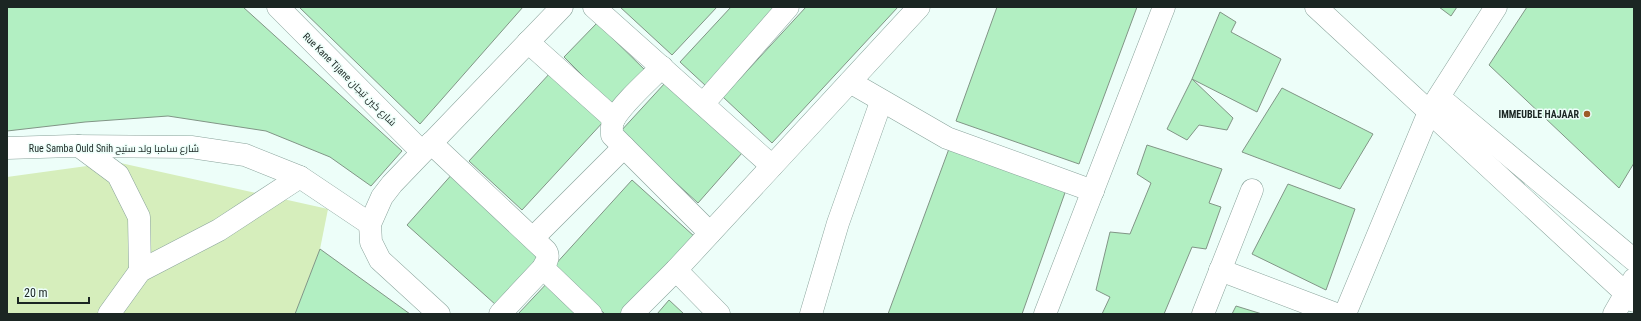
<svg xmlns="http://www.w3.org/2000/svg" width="1641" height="321" font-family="'Roboto Condensed',Cairo,sans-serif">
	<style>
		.green { fill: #d6eebc }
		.building { fill: #b2efc2; stroke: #819586 }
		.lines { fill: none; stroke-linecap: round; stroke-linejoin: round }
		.minor-casing { stroke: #89a39b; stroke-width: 23 }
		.highway-casing { stroke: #89a39b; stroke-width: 23 }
		.minor { stroke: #fff; stroke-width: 22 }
		.highway { stroke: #fff; stroke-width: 22 }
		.poi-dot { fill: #9d5c27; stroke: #edfef9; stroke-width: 1.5 }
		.labels { text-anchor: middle; stroke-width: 3; stroke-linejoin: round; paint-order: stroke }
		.street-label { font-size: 10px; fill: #1b2623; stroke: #edfef9 }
		.poi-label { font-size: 10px; font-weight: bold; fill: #1b2623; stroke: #edfef9; text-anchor: end }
	</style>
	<rect width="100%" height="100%" fill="#edfef9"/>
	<polygon class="green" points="116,162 328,209 320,249 295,314 7,314 7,177"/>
	<g class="building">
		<polygon points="7,7 243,7 402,151 371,186 330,157 266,131 168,116 85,122 7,131"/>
		<polygon points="299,7 523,7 420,124"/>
		<polygon points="620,7 717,7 672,55"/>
		<polygon points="731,7 778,7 706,86 680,62"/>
		<polygon points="806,7 898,7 772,143 723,97"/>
		<polygon points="997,7 1137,7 1079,164 956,121"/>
		<polygon points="1439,7 1457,7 1451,16"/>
		<polygon points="1527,7 1634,7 1634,163 1619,188 1489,65"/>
		<polygon points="1220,12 1236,22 1231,32 1281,59 1257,112 1192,79"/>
		<polygon points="597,23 646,71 612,105 564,57"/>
		<polygon points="551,72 604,121 522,210 469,161"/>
		<polygon points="1192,79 1233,118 1227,130 1199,125 1187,140 1167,129"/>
		<polygon points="665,83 742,153 698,203 620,132"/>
		<polygon points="1282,88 1373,134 1340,189 1242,152"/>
		<polygon points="1147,145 1222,169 1209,203 1221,207 1206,249 1192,247 1164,314 1102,314 1110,297 1096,290 1110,232 1130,234 1151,183 1137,174"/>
		<polygon points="950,146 1067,187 1022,314 888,314"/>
		<polygon points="454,172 543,252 496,305 407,225"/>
		<polygon points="632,180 695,237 625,314 605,314 553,267"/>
		<polygon points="1288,184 1355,209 1326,290 1252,254"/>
		<polygon points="320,249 410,314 295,314"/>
		<polygon points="550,280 585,314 518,314"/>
		<polygon points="669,300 684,314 657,314"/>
		<polygon points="1236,306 1262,314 1232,314"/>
	</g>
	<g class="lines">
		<defs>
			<g id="minor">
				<polyline points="278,7 422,152"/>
				<polyline points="594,7 772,166"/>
				<polyline points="1316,7 1634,301"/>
				<polyline points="528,42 614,119"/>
				<path d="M662,67C648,81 623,103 614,119C611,124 612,129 612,135L710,233"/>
				<polyline points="850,82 947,138 1093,191"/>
				<polyline points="1439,97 1634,260"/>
				<polyline points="703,104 788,7"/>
				<path d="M431,143L546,251C550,257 546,262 543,268L500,314"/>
				<polyline points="79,146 118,175 139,217 140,271"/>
				<polyline points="7,148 72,146 191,147 245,155 300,177 370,224"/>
				<polyline points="533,238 624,147"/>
				<polyline points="543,268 591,314"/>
				<polyline points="676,270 719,314"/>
				<polyline points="1220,270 1336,314"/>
				<polyline points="109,314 140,271 219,230 300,177"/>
				<polyline points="439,314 380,260 371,242 370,224 382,197 392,184 562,7"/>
				<polyline points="632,314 676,270 919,7"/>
				<polyline points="811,314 838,223 881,102"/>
				<polyline points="1045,314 1164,7"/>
				<polyline points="1203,314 1252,190"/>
				<polyline points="1345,314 1429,112 1496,7"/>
			</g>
			<polyline id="highway" points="1614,314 1634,279"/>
		</defs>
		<use href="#minor" class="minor-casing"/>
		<use href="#highway" class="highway-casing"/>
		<use href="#minor" class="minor"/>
		<use href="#highway" class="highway"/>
	</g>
	<circle class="poi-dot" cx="1587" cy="114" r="4"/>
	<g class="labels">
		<g class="street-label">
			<text transform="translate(350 79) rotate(45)" y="4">Rue Kane Tijane شارع كين تيجان</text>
			<text x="114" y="152">Rue Samba Ould Snih شارع سامبا ولد سنيح</text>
		</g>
		<g class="poi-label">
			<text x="1579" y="118">IMMEUBLE HAJAAR</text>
		</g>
	</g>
	<rect width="1641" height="321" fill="none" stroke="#1b2623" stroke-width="16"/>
	<path d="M18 297v6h71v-6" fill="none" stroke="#1b2623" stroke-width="2"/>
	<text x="24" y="297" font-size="12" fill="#1b2623" stroke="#edfef9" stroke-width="3" paint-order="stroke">20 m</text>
</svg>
